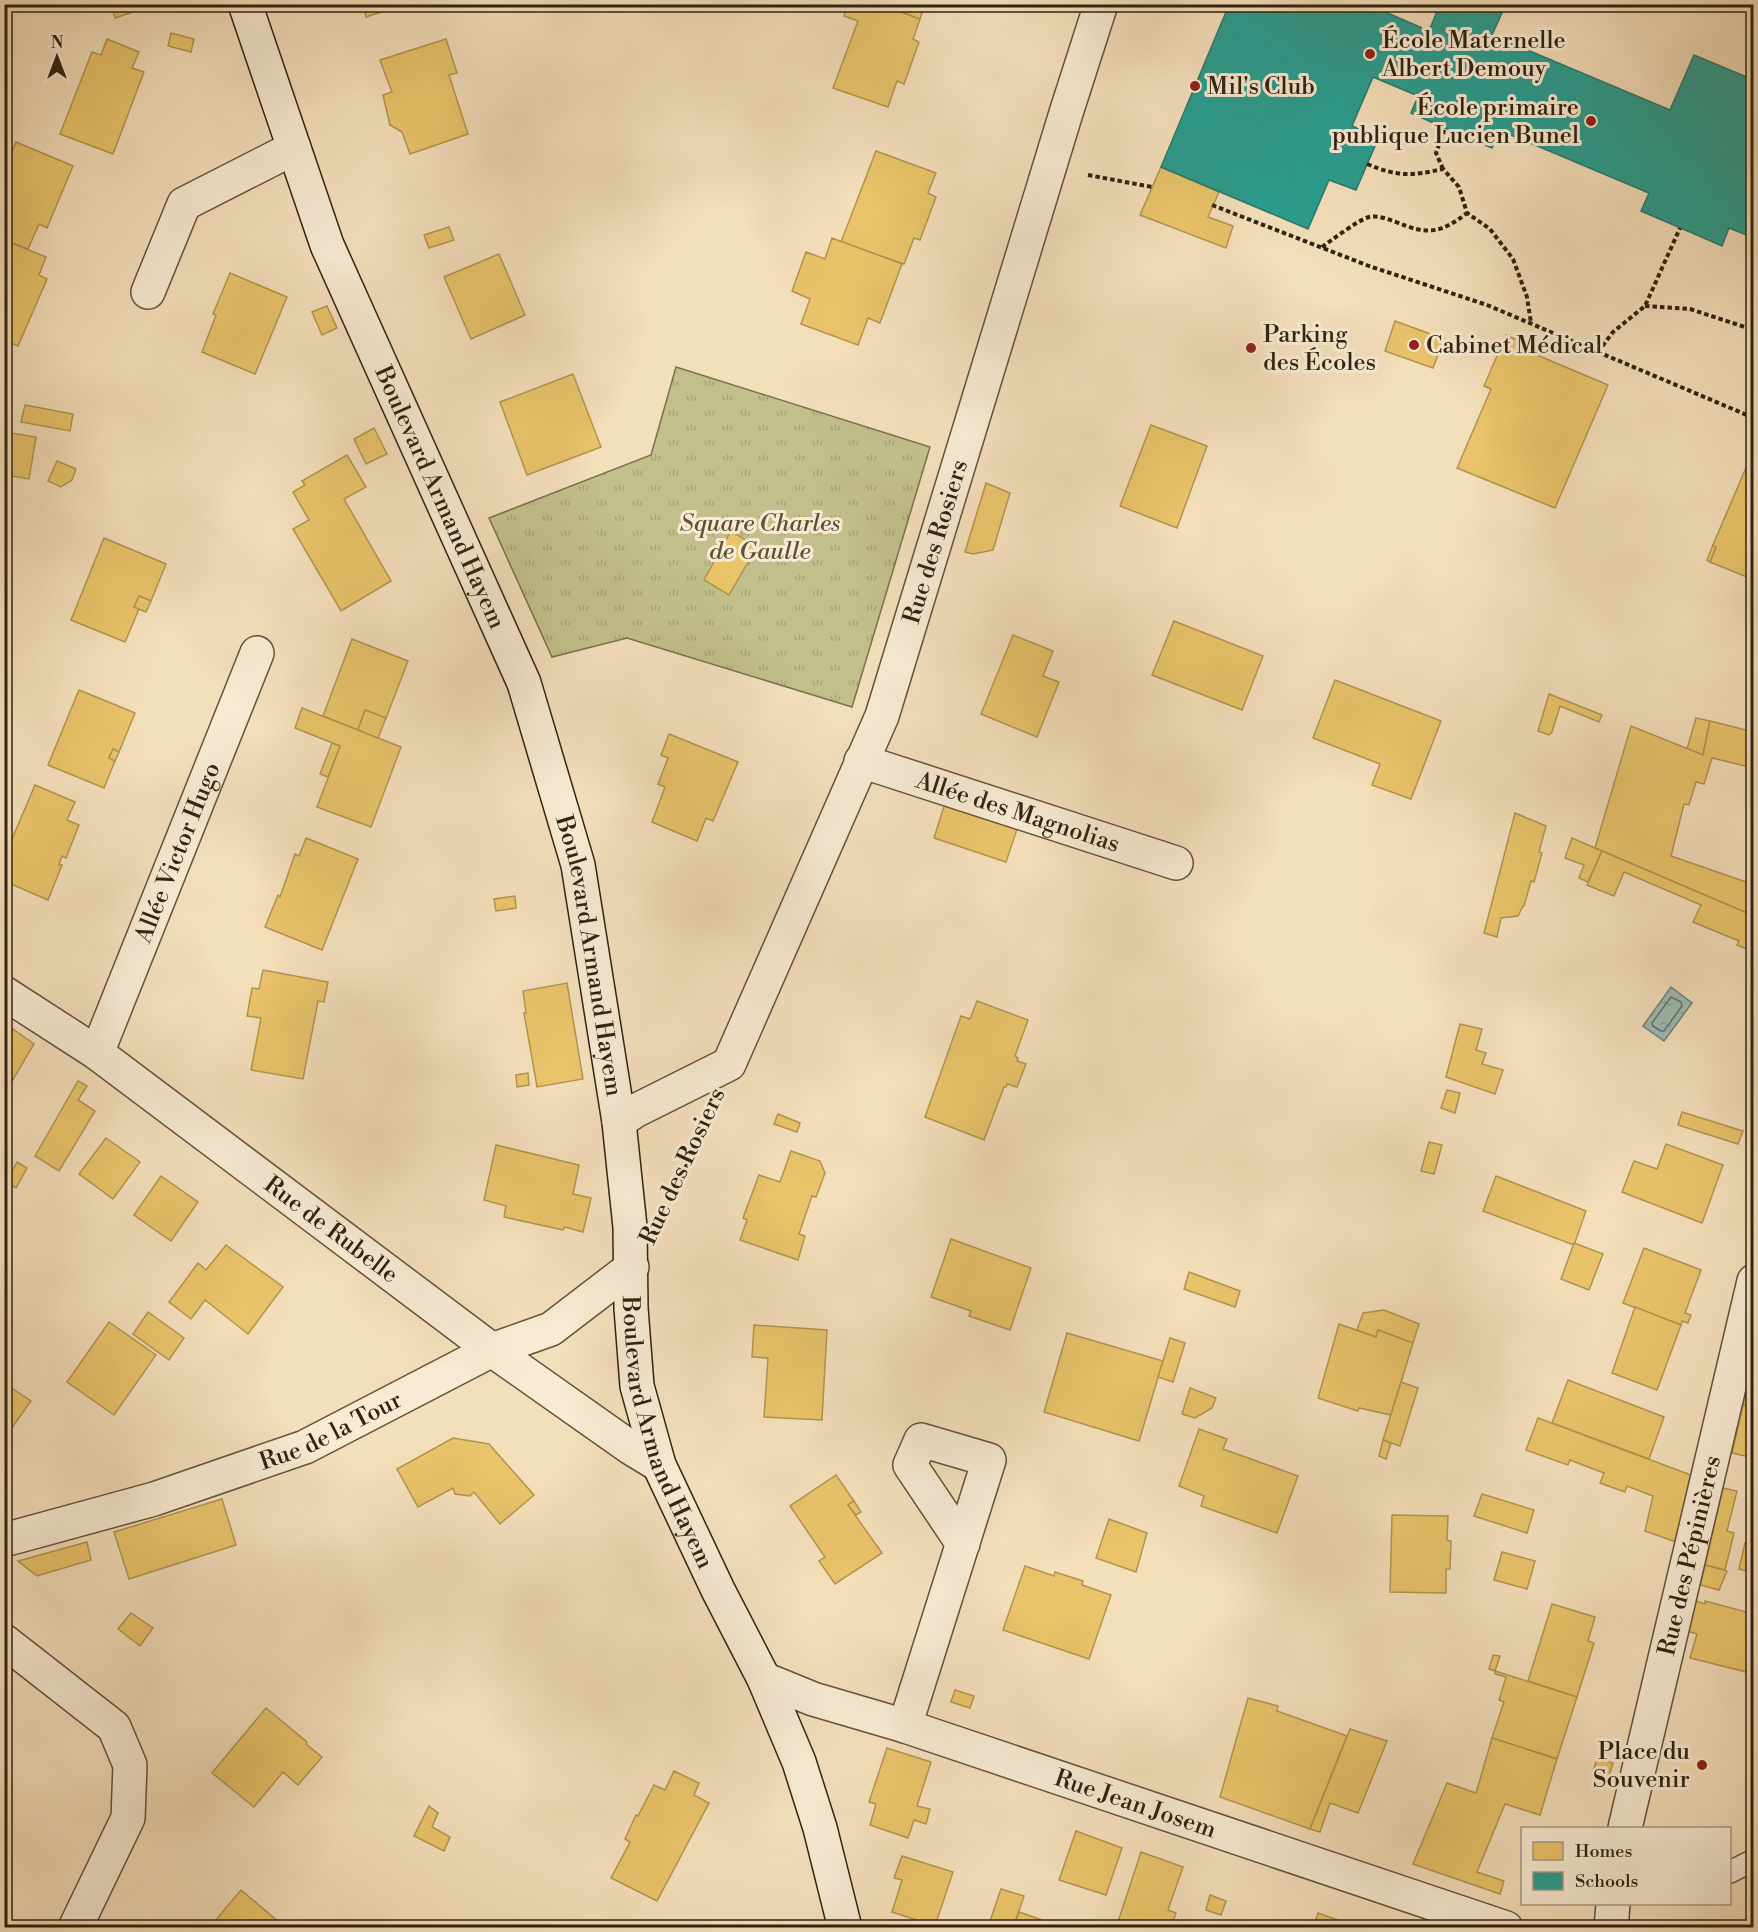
<svg xmlns="http://www.w3.org/2000/svg" width="1758" height="1932" font-family="'Libre Bodoni',serif">
	<style>
		.grass { fill: url(#grass-tufts); stroke: #78724e; stroke-width: 1.5 }
		.water { fill: url(#water-ripples); stroke: #717e75; stroke-width: 1.5 }
		.homes { fill: #e9c46a; stroke: #b2944f; stroke-width: 1.5 }
		.schools { fill: #2a9d8f; stroke: #2c7869; stroke-width: 1.5 }
		.lines { fill: none; stroke-linecap: round; stroke-linejoin: round }
		.shore { stroke: #666f64; stroke-width: 1.5 }
		.service-casing { stroke: #61523c; stroke-width: 24 }
		.minor-casing { stroke: #61523c; stroke-width: 36 }
		.secondary-casing { stroke: #302311; stroke-width: 36 }
		.path { stroke: #302311; stroke-width: 4; stroke-dasharray: 4.5 3; stroke-linecap: butt }
		.service { stroke: #f8ead3; stroke-width: 21 }
		.minor { stroke: #f8ead3; stroke-width: 33 }
		.secondary { stroke: #f8ead3; stroke-width: 33 }
		.poi-dot { fill: #8f2418; stroke: #f8ead3; stroke-width: 2 }
		.labels { text-anchor: middle; stroke-width: 6; stroke-linejoin: round; paint-order: stroke }
		.poi-label { font-size: 24px; fill: #302311; stroke: #f8ead3; text-anchor: start }
		.street-label { font-size: 24px; fill: #302311; stroke: #f8ead3 }
		.park-label { font-size: 24px; font-style: italic; fill: #5c5236; stroke: #f8ead3 }
	</style>
	<defs>
		<pattern id="grass-tufts" width="24" height="20" patternUnits="userSpaceOnUse" patternTransform="scale(1.5)"><rect width="24" height="20" fill="#c1c08c"/><path d="M3 7l-1-3M5 7V3M7 7l1-3M15 17l-1-3M17 17v-4M19 17l1-3" fill="none" stroke="#a6a578"/></pattern>
		<pattern id="water-ripples" width="26" height="14" patternUnits="userSpaceOnUse" patternTransform="scale(1.5)"><rect width="26" height="14" fill="#9dbbb7"/><path d="M2 4q2-2 4 0t4 0M15 11q2-2 4 0t4 0" fill="none" stroke="#88a09c"/></pattern>
	</defs>
	<rect width="100%" height="100%" fill="#f4dfbb"/>
	<filter id="stains"><feTurbulence type="fractalNoise" baseFrequency=".00333" numOctaves="4"/><feColorMatrix values="0 0 0 0 .2 0 0 0 0 .09 0 0 0 0 .02 0 0 0 .5 -.17"/></filter>
	<radialGradient id="worn" r=".72"><stop offset=".6" stop-color="#630" stop-opacity="0"/><stop offset="1" stop-color="#630" stop-opacity=".3"/></radialGradient>
	<polygon class="grass" points="676,367 930,447 852,707 627,638 552,657 489,518 651,455"/>
	<polygon class="water" points="1671,987 1692,1003 1664,1041 1643,1026"/>
	<g class="homes">
		<polygon points="111,4 157,4 115,18"/>
		<polygon points="363,4 406,4 366,17"/>
		<polygon points="848,4 880,4 920,19 913,39 919,42 904,84 897,81 888,107 833,88 858,21 844,16"/>
		<polygon points="880,4 925,4 920,19"/>
		<polygon points="171,33 194,39 191,52 168,46"/>
		<polygon points="107,39 139,52 132,68 144,72 113,154 60,134 92,52 101,55"/>
		<polygon points="446,39 457,73 449,75 468,134 410,154 402,132 390,125 383,95 392,92 380,60"/>
		<polygon points="16,142 73,166 47,228 39,224 28,249 4,240 4,170"/>
		<polygon points="876,151 936,173 928,193 936,197 920,240 914,238 904,264 841,242"/>
		<polygon points="1161,167 1219,192 1208,217 1233,226 1226,248 1140,215"/>
		<polygon points="449,227 454,240 429,248 424,235"/>
		<polygon points="832,238 902,264 880,323 868,318 858,345 801,324 810,299 792,291 806,252 825,259"/>
		<polygon points="4,240 46,257 39,275 47,279 18,346 4,340"/>
		<polygon points="499,254 525,315 471,339 444,277"/>
		<polygon points="230,273 287,297 255,374 202,352 216,315 213,314"/>
		<polygon points="327,306 337,328 322,335 312,312"/>
		<polygon points="1395,321 1444,339 1433,368 1385,351"/>
		<polygon points="1506,335 1527,344 1525,350 1608,385 1555,508 1457,468 1491,389 1484,386"/>
		<polygon points="573,374 601,447 527,475 500,402"/>
		<polygon points="25,405 73,414 70,431 21,422"/>
		<polygon points="1151,425 1207,446 1177,528 1120,506"/>
		<polygon points="374,428 387,454 366,464 354,439"/>
		<polygon points="4,432 36,437 29,479 6,475 4,485"/>
		<polygon points="1754,449 1754,580 1710,562 1716,547 1713,545"/>
		<polygon points="347,455 366,487 344,499 391,581 341,611 293,529 309,520 293,492 305,485 302,481"/>
		<polygon points="57,461 76,469 72,480 61,487 48,481"/>
		<polygon points="986,483 1010,493 993,550 973,554 965,552"/>
		<polygon points="731,531 757,547 729,595 704,580"/>
		<polygon points="104,538 166,564 151,601 139,596 134,607 139,609 125,642 71,620"/>
		<polygon points="1713,545 1716,547 1710,562 1707,560"/>
		<polygon points="139,596 151,601 146,612 134,607"/>
		<polygon points="1174,621 1263,656 1242,710 1152,675"/>
		<polygon points="1013,635 1053,651 1043,676 1059,682 1037,737 981,714"/>
		<polygon points="352,639 408,661 386,718 365,710 358,730 323,716"/>
		<polygon points="1335,680 1441,721 1411,799 1372,785 1380,764 1313,738"/>
		<polygon points="79,690 135,713 119,752 113,749 109,758 115,761 104,788 48,765"/>
		<polygon points="1549,694 1602,715 1599,722 1560,706 1552,732 1549,735 1538,731"/>
		<polygon points="302,708 401,747 371,827 317,807 340,746 295,728"/>
		<polygon points="365,710 386,718 378,738 358,730"/>
		<polygon points="1696,718 1710,721 1703,755 1687,749"/>
		<polygon points="1710,721 1754,732 1754,768 1712,758 1704,784 1696,782 1689,805 1684,804 1671,856 1749,883 1754,866 1754,916 1595,848 1631,726 1703,755"/>
		<polygon points="669,734 738,762 713,821 706,818 697,841 652,822 665,787 658,784 668,758 661,755"/>
		<polygon points="332,743 340,746 328,777 320,774"/>
		<polygon points="113,749 119,752 115,761 109,758"/>
		<polygon points="35,785 75,802 67,820 79,825 66,858 62,856 59,865 62,865 48,900 4,881 4,858"/>
		<polygon points="945,803 1018,826 1006,862 934,838"/>
		<polygon points="1515,813 1546,826 1539,852 1542,853 1534,882 1531,881 1524,906 1523,906 1518,916 1501,918 1497,937 1484,933"/>
		<polygon points="306,838 358,859 322,950 265,927 278,895 280,897 295,854 299,856"/>
		<polygon points="1572,838 1602,851 1588,882 1579,878 1584,865 1565,858"/>
		<polygon points="1602,851 1754,916 1754,952 1737,945 1739,941 1693,922 1701,905 1624,872 1614,896 1587,885"/>
		<polygon points="515,896 516,908 496,911 494,899"/>
		<polygon points="263,970 328,982 324,1002 318,1001 303,1079 251,1070 261,1018 247,1016 252,988 259,989"/>
		<polygon points="567,983 583,1079 537,1087 524,1013 526,1013 523,991"/>
		<polygon points="977,1001 1028,1020 1015,1056 1018,1058 1017,1061 1026,1064 1017,1087 1007,1084 1006,1087 1004,1087 984,1140 925,1117 961,1016 970,1019"/>
		<polygon points="4,1023 13,1029 4,1044"/>
		<polygon points="1460,1024 1482,1029 1476,1050 1486,1053 1482,1064 1503,1070 1495,1094 1446,1077"/>
		<polygon points="13,1029 34,1044 4,1095 4,1044"/>
		<polygon points="528,1073 529,1085 517,1087 516,1075"/>
		<polygon points="78,1081 87,1086 78,1100 95,1111 59,1171 35,1156"/>
		<polygon points="1447,1090 1460,1093 1455,1113 1441,1108"/>
		<polygon points="1682,1112 1743,1131 1738,1144 1678,1125"/>
		<polygon points="778,1114 800,1123 797,1132 774,1124"/>
		<polygon points="106,1138 140,1162 113,1199 79,1174"/>
		<polygon points="1429,1142 1442,1145 1434,1174 1421,1171"/>
		<polygon points="1666,1144 1723,1165 1702,1223 1622,1192 1634,1161 1657,1169"/>
		<polygon points="496,1145 579,1165 573,1194 591,1198 583,1232 565,1227 563,1230 504,1217 506,1206 484,1200"/>
		<polygon points="791,1151 820,1161 825,1173 816,1197 812,1196 799,1234 805,1236 798,1260 740,1240 747,1220 743,1218 759,1175 780,1182"/>
		<polygon points="17,1162 27,1168 16,1188 6,1182"/>
		<polygon points="161,1176 198,1202 171,1241 134,1215"/>
		<polygon points="1496,1176 1586,1211 1574,1245 1483,1211"/>
		<polygon points="951,1239 1031,1268 1010,1330 969,1316 971,1311 931,1297"/>
		<polygon points="1574,1243 1603,1254 1589,1290 1561,1279"/>
		<polygon points="226,1245 283,1287 248,1334 205,1300 191,1319 169,1302 198,1263 206,1270"/>
		<polygon points="1644,1248 1701,1270 1685,1313 1691,1315 1688,1323 1682,1321 1681,1325 1623,1303"/>
		<polygon points="1189,1272 1240,1291 1235,1307 1184,1289"/>
		<polygon points="1635,1307 1681,1325 1657,1390 1612,1373"/>
		<polygon points="1384,1310 1419,1324 1413,1343 1378,1330 1376,1337 1357,1330 1363,1313"/>
		<polygon points="148,1312 184,1338 169,1360 133,1334"/>
		<polygon points="109,1322 156,1355 114,1415 67,1382"/>
		<polygon points="1339,1324 1376,1337 1378,1330 1413,1343 1391,1415 1359,1408 1358,1411 1318,1398"/>
		<polygon points="754,1325 827,1330 822,1420 764,1417 768,1358 752,1357"/>
		<polygon points="1067,1333 1163,1361 1139,1441 1044,1412"/>
		<polygon points="1170,1338 1185,1343 1173,1382 1158,1377"/>
		<polygon points="1754,1364 1754,1407 1743,1405"/>
		<polygon points="1568,1380 1664,1417 1649,1459 1552,1423"/>
		<polygon points="1401,1382 1418,1388 1400,1446 1383,1440"/>
		<polygon points="4,1383 31,1401 4,1439"/>
		<polygon points="1190,1388 1216,1398 1212,1408 1195,1418 1182,1414"/>
		<polygon points="1743,1405 1754,1407 1754,1458 1732,1453"/>
		<polygon points="1538,1418 1691,1475 1676,1542 1645,1531 1653,1496 1627,1486 1625,1492 1600,1483 1604,1473 1570,1460 1568,1465 1526,1450"/>
		<polygon points="1199,1429 1227,1439 1223,1449 1298,1476 1277,1533 1201,1506 1204,1496 1179,1486"/>
		<polygon points="453,1438 489,1444 534,1495 500,1524 474,1492 470,1496 455,1494 453,1488 418,1507 397,1469"/>
		<polygon points="1383,1440 1391,1443 1386,1459 1379,1456"/>
		<polygon points="836,1475 854,1501 848,1505 882,1553 835,1584 819,1561 825,1557 790,1506"/>
		<polygon points="1723,1488 1737,1491 1727,1531 1734,1533 1725,1570 1705,1565"/>
		<polygon points="1482,1494 1534,1510 1527,1533 1474,1516"/>
		<polygon points="222,1499 236,1545 129,1579 114,1532"/>
		<polygon points="854,1501 861,1512 856,1515 848,1505"/>
		<polygon points="1392,1515 1448,1516 1447,1540 1451,1541 1450,1569 1446,1569 1446,1593 1390,1592"/>
		<polygon points="1109,1519 1147,1533 1136,1572 1096,1558"/>
		<polygon points="87,1542 91,1560 37,1576 18,1561"/>
		<polygon points="1745,1543 1754,1545 1754,1573 1739,1569"/>
		<polygon points="1502,1552 1535,1561 1527,1589 1494,1580"/>
		<polygon points="1705,1565 1727,1571 1719,1590 1700,1585"/>
		<polygon points="1025,1566 1054,1576 1055,1572 1083,1581 1082,1585 1111,1595 1089,1659 1003,1630"/>
		<polygon points="1696,1601 1705,1604 1705,1601 1754,1614 1754,1674 1690,1658 1697,1634 1687,1631"/>
		<polygon points="1552,1604 1595,1617 1588,1641 1594,1643 1577,1697 1528,1681"/>
		<polygon points="131,1613 153,1628 140,1646 118,1629"/>
		<polygon points="1493,1655 1500,1656 1495,1671 1489,1669"/>
		<polygon points="1495,1671 1577,1697 1557,1759 1492,1738 1504,1702 1499,1700 1506,1677 1495,1674"/>
		<polygon points="955,1690 974,1696 970,1708 951,1702"/>
		<polygon points="1248,1698 1278,1706 1277,1711 1347,1736 1310,1829 1220,1797"/>
		<polygon points="266,1708 307,1742 306,1744 322,1757 298,1785 283,1772 254,1807 212,1773"/>
		<polygon points="1350,1729 1387,1741 1358,1813 1330,1803 1320,1832 1310,1829"/>
		<polygon points="1492,1738 1557,1759 1540,1815 1505,1804 1477,1872 1504,1881 1500,1894 1413,1864 1447,1783 1476,1793"/>
		<polygon points="887,1748 931,1762 917,1806 930,1809 926,1824 914,1820 908,1838 870,1825 876,1804 869,1802"/>
		<polygon points="1597,1759 1613,1763 1609,1776 1593,1771"/>
		<polygon points="674,1771 699,1783 694,1795 709,1803 657,1901 611,1878 630,1842 625,1839 636,1815 638,1816 654,1785 665,1790"/>
		<polygon points="429,1806 438,1813 432,1827 450,1837 444,1851 414,1836"/>
		<polygon points="1076,1831 1122,1848 1106,1895 1059,1880"/>
		<polygon points="1141,1852 1183,1867 1168,1910 1176,1913 1171,1928 1116,1928"/>
		<polygon points="902,1856 953,1872 935,1926 892,1912 902,1880 894,1878"/>
		<polygon points="1001,1889 1024,1896 1013,1928 988,1927"/>
		<polygon points="241,1890 286,1928 209,1928"/>
		<polygon points="1210,1895 1226,1901 1221,1915 1206,1910"/>
		<polygon points="1019,1912 1042,1920 1039,1928 1013,1928"/>
		<polygon points="1318,1913 1360,1928 1313,1928"/>
	</g>
	<polygon class="schools" points="1231,4 1367,4 1429,31 1440,4 1506,4 1492,35 1670,110 1694,55 1754,80 1754,238 1729,228 1722,246 1690,232 1641,211 1649,193 1499,130 1492,148 1445,128 1411,113 1418,96 1373,77 1352,126 1379,137 1356,190 1329,180 1308,229 1161,167 1226,12"/>
	<g class="lines">
		<polygon class="shore" points="1671,997 1681,1002 1682,1006 1664,1031 1661,1031 1653,1026 1652,1023"/>
		<defs>
			<polyline id="service" points="1730,1872 1754,1860"/>
			<g id="minor">
				<polyline points="148,292 184,204 294,148"/>
				<path id="s1" d="M861,761L1176,863"/>
				<path id="s2" d="M4,993L97,1053L492,1350L631,1448L659,1465"/>
				<path id="s3" d="M97,1053L257,653"/>
				<path id="s4" d="M619,1122L635,1111L729,1064L882,716L1066,113L1101,4"/>
				<path id="s5" d="M4,1540L154,1499L305,1447L492,1350L551,1329L632,1267"/>
				<polyline points="4,1641 114,1727 130,1765 128,1818 75,1928"/>
				<path id="s6" d="M764,1679L813,1699L905,1726L1506,1928"/>
				<polyline points="905,1726 989,1460 921,1440 910,1465 963,1544"/>
				<path id="s7" d="M1625,1828L1754,1281"/>
				<polyline points="1611,1928 1613,1904"/>
			</g>
			<g id="secondary">
				<path id="s8" d="M245,4L327,245L524,683L578,865L619,1122L630,1227L631,1308L637,1386L659,1465L718,1590L764,1679L799,1762L820,1828L845,1928"/>
			</g>
		</defs>
		<use href="#service" class="service-casing"/>
		<use href="#minor" class="minor-casing"/>
		<use href="#secondary" class="secondary-casing"/>
		<g class="path">
			<path d="M1367,164C1399,177 1410,176 1443,169L1459,187L1467,213L1490,229L1513,259L1527,297L1531,323"/>
			<polyline points="1443,169 1436,153 1445,128"/>
			<polyline points="1088,175 1152,187"/>
			<polyline points="1212,205 1369,266 1487,305 1754,418"/>
			<path d="M1322,247C1332,240 1358,220 1369,217C1378,215 1387,219 1396,222C1427,235 1440,234 1467,213"/>
			<polyline points="1645,306 1690,309 1754,330"/>
			<polyline points="1598,352 1613,332 1645,306 1680,228"/>
			<polyline points="670,1202 707,1121"/>
		</g>
		<use href="#service" class="service"/>
		<use href="#minor" class="minor"/>
		<use href="#secondary" class="secondary"/>
	</g>
	<g class="poi-dot">
		<circle cx="1370" cy="54" r="6"/>
		<circle cx="1195" cy="86" r="6"/>
		<circle cx="1591" cy="121" r="6"/>
		<circle cx="1414" cy="345" r="6"/>
		<circle cx="1251" cy="348" r="6"/>
		<circle cx="1702" cy="1765" r="6"/>
	</g>
	<g class="labels">
		<g class="poi-label">
			<text x="1382" y="48">École Maternelle<tspan x="1382" dy="28">Albert Demouy</tspan></text>
			<text x="1207" y="94">Mil's Club</text>
			<text x="1579" y="115" text-anchor="end">École primaire<tspan x="1579" dy="28">publique Lucien Bunel</tspan></text>
			<text x="1263" y="342">Parking<tspan x="1263" dy="28">des Écoles</tspan></text>
			<text x="1426" y="353">Cabinet Médical</text>
			<text x="1690" y="1759" text-anchor="end">Place du<tspan x="1690" dy="28">Souvenir</tspan></text>
		</g>
		<g class="street-label">
			<text dy="8" stroke="none"><textPath href="#s8" startOffset="531">Boulevard Armand Hayem</textPath></text>
			<text dy="8" stroke="none"><textPath href="#s4" startOffset="687">Rue des Rosiers</textPath></text>
			<text dy="8" stroke="none"><textPath href="#s1" startOffset="165">Allée des Magnolias</textPath></text>
			<text dy="8" stroke="none"><textPath href="#s3" startOffset="216">Allée Victor Hugo</textPath></text>
			<text dy="8" stroke="none"><textPath href="#s8" startOffset="1016">Boulevard Armand Hayem</textPath></text>
			<text transform="translate(682 1166) rotate(-65)" y="8">Rue des Rosiers</text>
			<text dy="8" stroke="none"><textPath href="#s2" startOffset="404">Rue de Rubelle</textPath></text>
			<text dy="8" stroke="none"><textPath href="#s5" startOffset="345">Rue de la Tour</textPath></text>
			<text dy="8" stroke="none"><textPath href="#s8" startOffset="1502">Boulevard Armand Hayem</textPath></text>
			<text dy="8" stroke="none"><textPath href="#s7" startOffset="280">Rue des Pépinières</textPath></text>
			<text dy="8" stroke="none"><textPath href="#s6" startOffset="392">Rue Jean Josem</textPath></text>
		</g>
		<g class="park-label">
			<text x="760" y="531">Square Charles<tspan x="760" dy="28">de Gaulle</tspan></text>
		</g>
	</g>
	<rect width="1758" height="1932" fill="none" stroke="#f4dfbb" stroke-width="24"/>
	<rect x="6" y="6" width="1746" height="1920" fill="none" stroke="#302311" stroke-width="3"/>
	<rect x="12" y="12" width="1734" height="1908" fill="none" stroke="#302311" stroke-width="1.5"/>
	<rect x="1521" y="1827" width="210" height="78" fill="#f8ead3" stroke="#a89a85" stroke-width="1.5"/>
	<rect x="1533" y="1842" width="30" height="18" fill="#e9c46a" stroke="#a89a85" stroke-width="1.5"/>
	<text x="1575" y="1857" font-size="18" fill="#302311">Homes</text>
	<rect x="1533" y="1872" width="30" height="18" fill="#2a9d8f" stroke="#a89a85" stroke-width="1.5"/>
	<text x="1575" y="1887" font-size="18" fill="#302311">Schools</text>
	<g transform="translate(57 57)" stroke="#f8ead3" stroke-width="4.5" paint-order="stroke">
	<path d="M0-4.5L10 22L0 15L-10 22Z" fill="#302311"/>
	<text y="-9" font-size="16" font-weight="bold" text-anchor="middle" fill="#302311">N</text>
	</g>
	<rect width="100%" height="100%" filter="url(#stains)"/>
	<rect width="100%" height="100%" fill="url(#worn)"/>
</svg>
